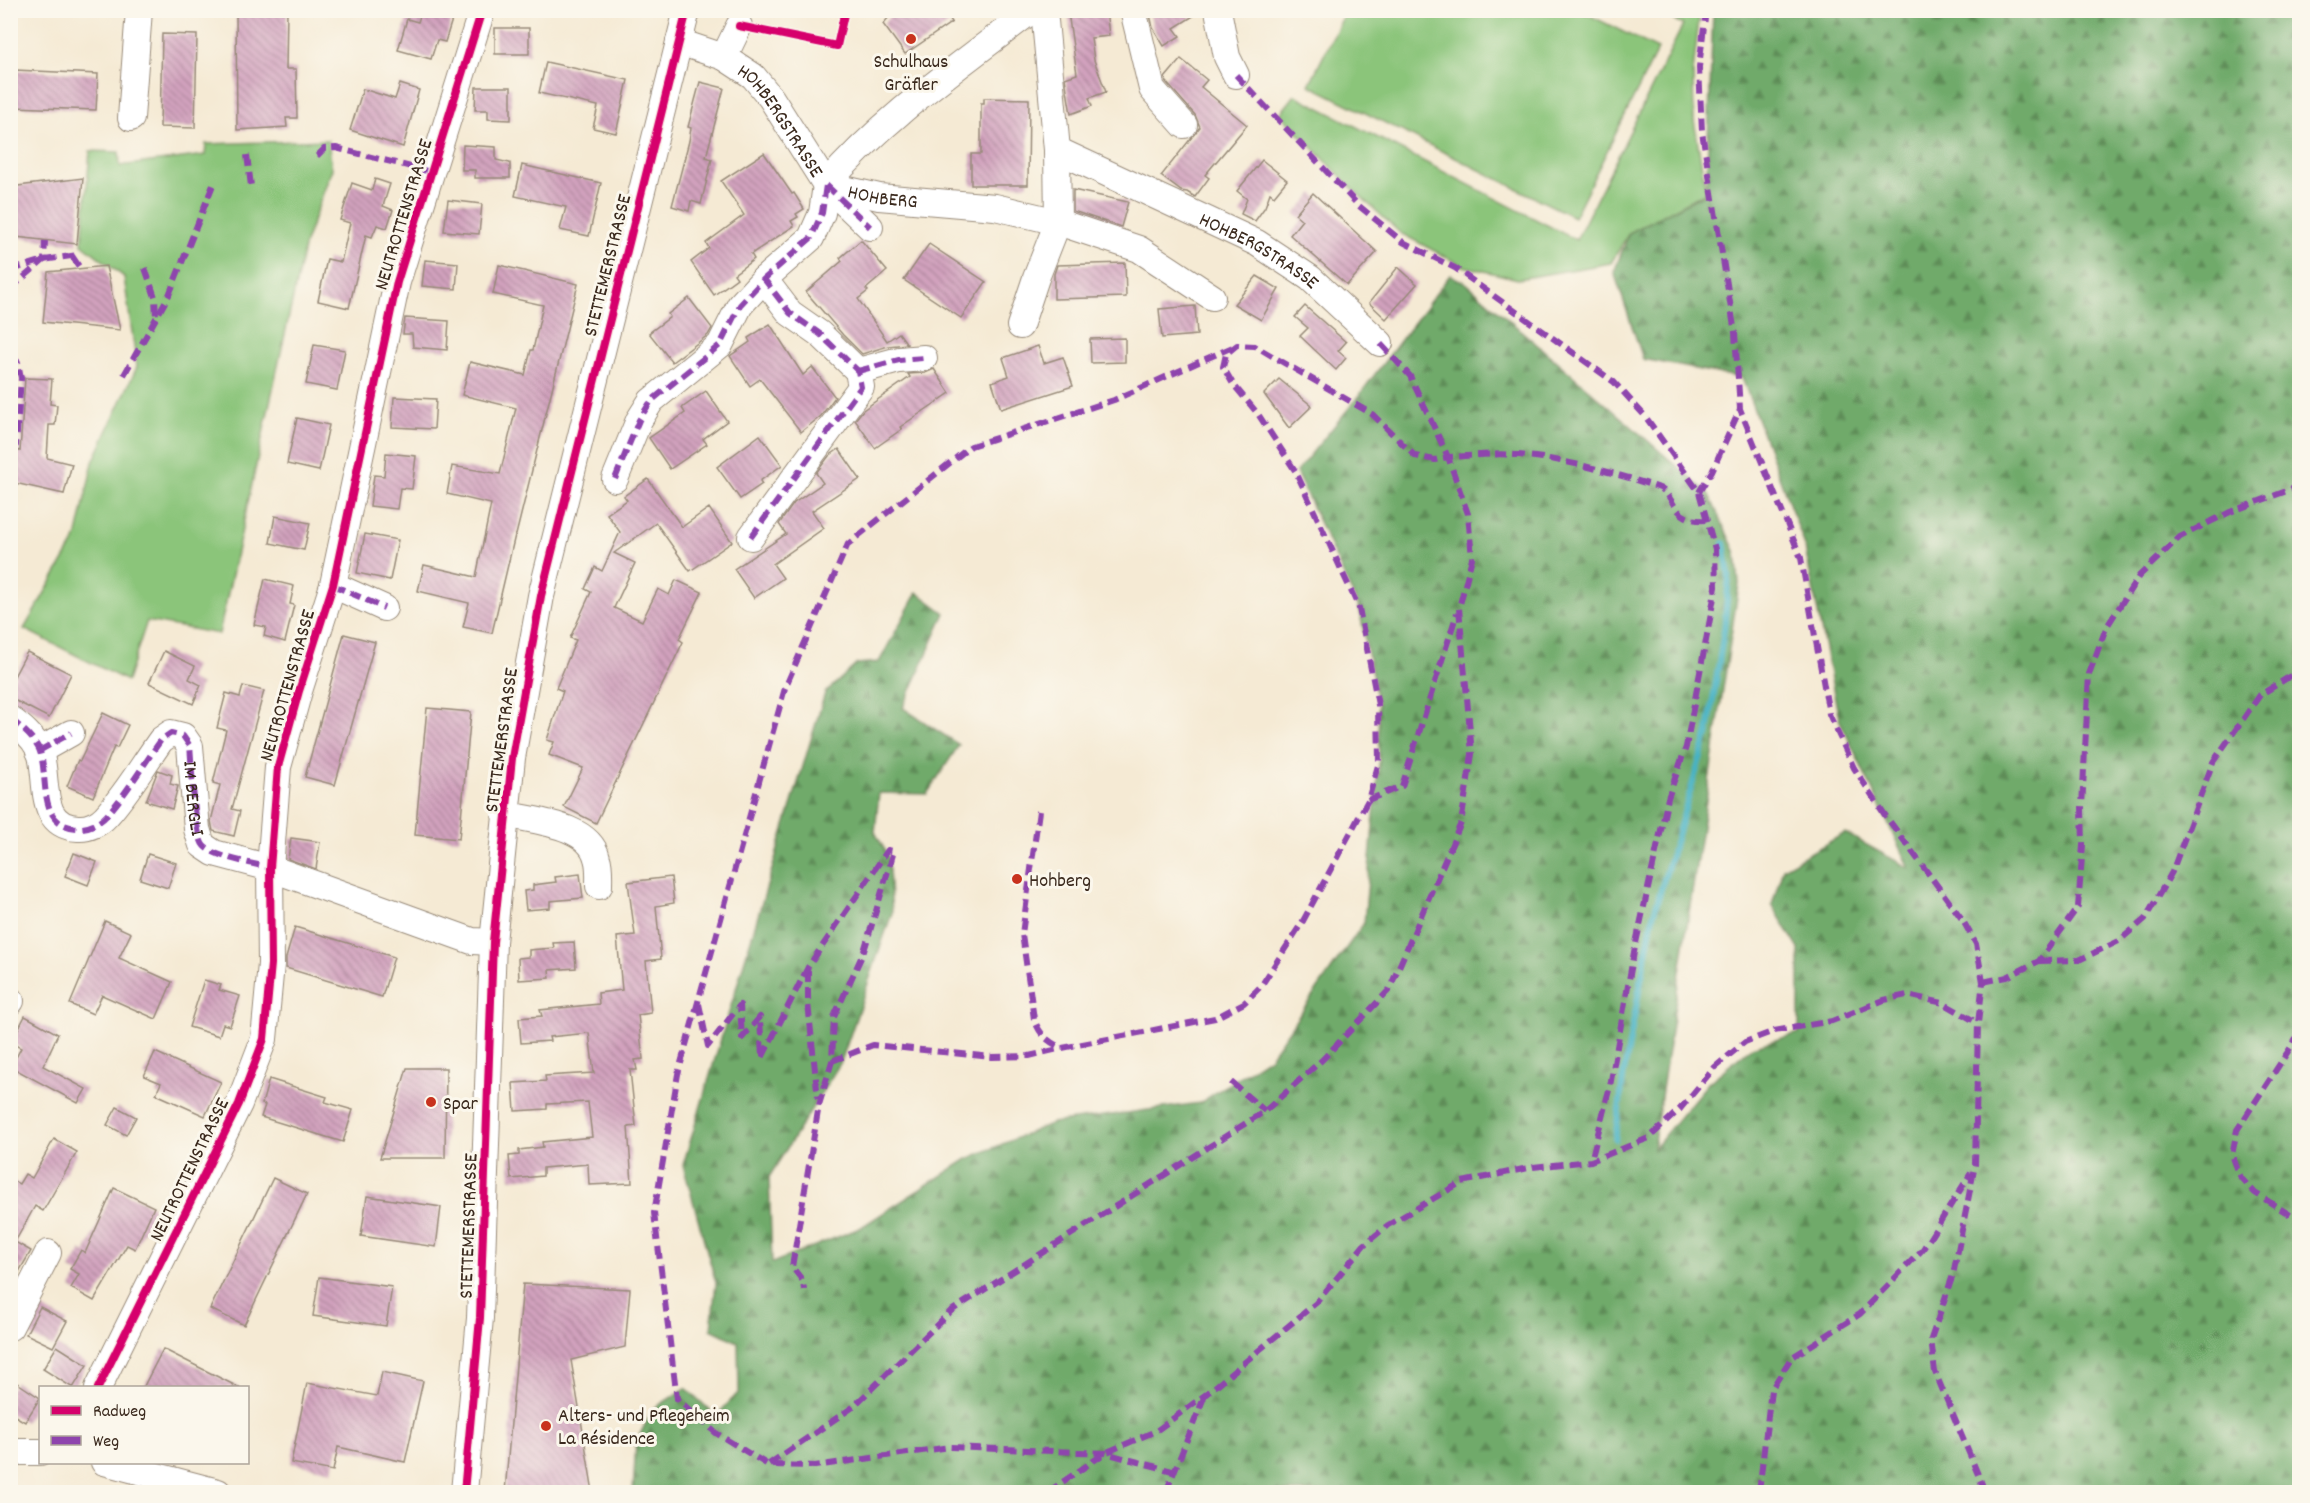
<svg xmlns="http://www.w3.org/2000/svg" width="2310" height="1503" font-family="Dekko,sans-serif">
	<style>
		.grass { fill: #8bc57a; stroke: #63784c; stroke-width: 1.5 }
		.forest { fill: url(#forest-firs); stroke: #566a44; stroke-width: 1.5 }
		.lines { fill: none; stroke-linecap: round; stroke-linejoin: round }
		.stream { stroke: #47b2c4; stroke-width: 6 }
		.building { fill: url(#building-back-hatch) }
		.minor-casing { stroke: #988a79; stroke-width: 28 }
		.minor { stroke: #fff; stroke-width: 26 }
		.quiet { stroke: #8e44ad; stroke-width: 6; stroke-dasharray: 12 6; stroke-linecap: butt }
		.cycleway-casing { stroke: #fbf7ec; stroke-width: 11 }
		.cycleway { stroke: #d6006c; stroke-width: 8 }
		.poi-dot { fill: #c8321e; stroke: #fbf7ec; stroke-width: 2 }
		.labels { text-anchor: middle; stroke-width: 6; stroke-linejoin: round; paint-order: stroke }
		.poi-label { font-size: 20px; fill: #3b2a1e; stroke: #fbf7ec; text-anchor: start }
		.street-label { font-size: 20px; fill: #3b2a1e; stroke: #fbf7ec }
	</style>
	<defs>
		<pattern id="forest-firs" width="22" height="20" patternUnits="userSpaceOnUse" patternTransform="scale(1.5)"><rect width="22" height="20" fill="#70aa6a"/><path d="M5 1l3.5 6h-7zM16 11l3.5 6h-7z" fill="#5d8b57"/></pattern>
		<pattern id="building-back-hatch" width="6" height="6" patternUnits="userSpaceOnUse" patternTransform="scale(1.5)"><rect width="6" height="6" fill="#d2a2be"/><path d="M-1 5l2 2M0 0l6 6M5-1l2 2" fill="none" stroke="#ac849a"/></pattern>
	</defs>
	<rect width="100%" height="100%" fill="#fbf7ec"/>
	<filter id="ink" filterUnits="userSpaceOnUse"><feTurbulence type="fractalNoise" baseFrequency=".0167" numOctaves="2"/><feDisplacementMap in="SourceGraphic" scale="12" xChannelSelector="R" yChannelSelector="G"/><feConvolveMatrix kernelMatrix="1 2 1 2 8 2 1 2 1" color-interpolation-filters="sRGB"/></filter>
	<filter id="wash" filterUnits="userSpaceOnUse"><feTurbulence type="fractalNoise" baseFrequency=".008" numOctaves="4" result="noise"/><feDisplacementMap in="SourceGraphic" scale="24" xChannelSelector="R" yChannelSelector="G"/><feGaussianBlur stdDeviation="1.35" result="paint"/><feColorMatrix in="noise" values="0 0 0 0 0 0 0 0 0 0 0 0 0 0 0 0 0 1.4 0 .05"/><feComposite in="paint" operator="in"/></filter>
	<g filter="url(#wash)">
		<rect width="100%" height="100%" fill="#f5ead4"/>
		<g class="grass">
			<polygon points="1346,11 1581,11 1658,49 1574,217 1309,85"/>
			<polygon points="1658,11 1700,11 1693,72 1694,120 1706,192 1629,233 1611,263 1518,279 1463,266 1400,233 1356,192 1280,114 1295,95 1576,240 1683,25"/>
			<polygon points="328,140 332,169 305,243 219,634 147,621 127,681 24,629 76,539 93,462 137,367 124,277 82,244 90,151 119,152 120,166 205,155 206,144"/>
		</g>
		<polygon class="forest" points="1713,11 2299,11 2299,1492 633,1492 636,1442 653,1409 686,1388 716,1416 739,1392 738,1342 711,1329 716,1283 683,1165 825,693 857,664 879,662 917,592 945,613 903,708 959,745 927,794 879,793 875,832 888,856 892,913 841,1062 769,1177 772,1263 860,1228 967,1159 1052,1123 1200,1103 1270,1057 1364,923 1379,762 1378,705 1359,608 1296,472 1354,402 1450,275 1466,283 1708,493 1736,553 1739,584 1653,1149 1708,1083 1752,1047 1799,1033 1799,949 1772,905 1783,868 1845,833 1909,868 1839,719 1804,543 1742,378 1643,359 1614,272 1629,233 1706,193"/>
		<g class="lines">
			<polyline class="stream" points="1615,1139 1624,1072 1653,916 1708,732 1724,630 1729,576 1724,543"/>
		</g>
		<g id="blocks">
			<g class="building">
				<polygon points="236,10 287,10 286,69 296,69 297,118 286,118 287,127 237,130"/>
				<polygon points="422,10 455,10 445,42 437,40 431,59 398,50 407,19 418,22"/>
				<polygon points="895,10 944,10 952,22 905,54 883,24"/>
				<polygon points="1078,10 1106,10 1109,36 1091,38 1094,60 1106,92 1089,98 1092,106 1071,114 1065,78 1077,74 1068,12"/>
				<polygon points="1149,10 1203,10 1174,28 1180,36 1164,46 1153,28"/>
				<rect x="495" y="28" width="34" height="26"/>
				<polygon points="162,34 197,35 195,128 160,127"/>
				<polygon points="1181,59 1207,80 1201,87 1247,125 1205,175 1209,178 1195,197 1187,192 1181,191 1161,176 1200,127 1195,115 1166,82 1165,78"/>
				<polygon points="546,62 628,80 616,133 593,128 598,106 539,93"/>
				<polygon points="15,70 98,74 96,110 13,107"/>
				<polygon points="700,82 724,88 706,157 712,159 701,204 691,201 689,211 672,206 689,141 691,128 688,127"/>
				<polygon points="400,84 419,90 403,147 350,130 363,89 395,99"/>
				<polygon points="476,87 511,87 511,120 488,119 488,110 475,110"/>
				<polygon points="984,98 1029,99 1028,185 971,185 971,154 981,154 981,103 984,103"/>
				<polygon points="463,145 496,147 496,160 510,163 510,178 475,178 475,170 462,170"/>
				<polygon points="764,153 792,194 794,193 804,209 796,214 798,217 791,221 794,226 751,254 754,259 734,274 737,278 714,295 691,262 709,248 706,243 744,215 721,181"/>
				<polygon points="1262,160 1287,180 1274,196 1270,193 1265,207 1255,221 1241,214 1247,199 1237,191"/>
				<polygon points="522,165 601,183 589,236 560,230 566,207 515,196"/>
				<polygon points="83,178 77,244 16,237 10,187"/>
				<polygon points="375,179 390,184 383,206 393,210 387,228 377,225 372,237 366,235 349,308 318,301 327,259 341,262 350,223 340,220 352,183 372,190"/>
				<polygon points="1073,190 1128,202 1121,227 1073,211"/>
				<polygon points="1313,193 1377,252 1347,285 1290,235 1302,220 1295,214"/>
				<polygon points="448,200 482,204 479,234 444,231"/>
				<polygon points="861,240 887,271 866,289 868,291 858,299 887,341 899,333 907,344 888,346 862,354 843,335 806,292 842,261 840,258"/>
				<polygon points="929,244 986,282 961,318 904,280"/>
				<polygon points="425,260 458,263 456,289 422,286"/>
				<polygon points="1125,263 1126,297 1054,299 1054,274 1057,265"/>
				<polygon points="499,265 578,284 516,535 515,535 492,633 463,627 469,603 418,591 424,565 476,577 491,504 447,494 452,466 500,474 516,408 462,395 470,362 525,375 531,350 533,350 543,305 493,294"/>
				<polygon points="106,266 120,330 43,322 48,272"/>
				<polygon points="1398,267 1417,284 1386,319 1369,303"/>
				<polygon points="1257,276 1279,289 1261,320 1234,304"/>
				<polygon points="689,298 712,328 708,335 672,362 649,333 670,317 668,314"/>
				<polygon points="1195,306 1197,335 1162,338 1159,309"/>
				<polygon points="1305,306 1346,342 1338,351 1346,358 1336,370 1300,336 1308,328 1295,317"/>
				<polygon points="405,318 449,321 447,350 413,347 412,334 403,334"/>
				<polygon points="770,324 803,375 812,367 835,397 821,416 801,432 760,379 750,386 730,356 750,342 748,338"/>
				<polygon points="1125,338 1125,362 1091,363 1090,339"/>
				<polygon points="314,345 345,350 337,390 306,384"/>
				<polygon points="1038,346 1044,363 1063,357 1073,386 1001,409 992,382 1009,376 1003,358"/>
				<polygon points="934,369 950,393 900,427 902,429 875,448 855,420 863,410 910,377 908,374 925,373"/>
				<polygon points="25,378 52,379 50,404 57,405 55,425 49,425 47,458 72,464 64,494 10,482 10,449 20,451"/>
				<polygon points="1279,379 1312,406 1289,428 1264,394"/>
				<polygon points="706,391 727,421 703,439 707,444 670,469 649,438 685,413 682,408"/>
				<polygon points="394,397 436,399 434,429 392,427"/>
				<polygon points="297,418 329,425 319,471 287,464"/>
				<polygon points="760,435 782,465 760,481 762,484 740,499 717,467"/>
				<polygon points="839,449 860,479 812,511 824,528 773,564 783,578 754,598 734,569 786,534 779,524 794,503 823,483 816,473 829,456"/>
				<polygon points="386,453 416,456 412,489 400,488 397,509 370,506 374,475 384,476"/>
				<polygon points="648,479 682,527 709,508 732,542 690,571 656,523 614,553 635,563 614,608 642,621 658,589 669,595 676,580 702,592 679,639 683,642 596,823 564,807 583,768 549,755 554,742 547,740 563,691 556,688 576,640 570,638 591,592 585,589 595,567 602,571 620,532 607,514 627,500 624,496"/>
				<polygon points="275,516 310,523 304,550 270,543"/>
				<polygon points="365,534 398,540 390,580 357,573"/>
				<polygon points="265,579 294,586 290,604 294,605 285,642 264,636 266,627 254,625"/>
				<polygon points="344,634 375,642 335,785 305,777"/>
				<polygon points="164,651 195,666 189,679 201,685 193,704 149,683"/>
				<polygon points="27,652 71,674 49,718 10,698 10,684"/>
				<polygon points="243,686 264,691 232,809 240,811 234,836 213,831 211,821 220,785 213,783 226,730 217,728 226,693 240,697"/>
				<polygon points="427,708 471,712 459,839 415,835"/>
				<polygon points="103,713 128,725 117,748 114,747 93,797 67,786 78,760 80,761"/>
				<polygon points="158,770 172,775 170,784 178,786 172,809 146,801"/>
				<polygon points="291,838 320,842 316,869 288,859"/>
				<polygon points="74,853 97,862 88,885 65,876"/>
				<polygon points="148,854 176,863 168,888 140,879"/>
				<polygon points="580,874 583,898 550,901 550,908 526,910 524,891 533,890 533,885 556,882 555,877"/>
				<polygon points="671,877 674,903 656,906 661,959 646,961 651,1013 638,1015 643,1059 635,1060 637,1070 630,1070 636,1126 628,1127 632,1183 589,1185 588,1164 543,1168 543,1176 511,1179 509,1156 519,1155 519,1150 543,1147 542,1142 592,1137 588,1102 547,1104 547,1109 515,1111 513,1083 546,1081 545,1076 594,1073 589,1033 549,1037 550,1041 521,1043 519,1018 542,1016 540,1010 599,1004 598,993 622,990 617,937 635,935 628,882"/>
				<polygon points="105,921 131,933 119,958 172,982 156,1019 102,995 93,1014 70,1004"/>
				<polygon points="295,927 394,957 382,997 286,968 286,958"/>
				<polygon points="574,942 576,968 549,970 550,978 519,980 518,958 529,957 529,950 554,948 553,943"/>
				<polygon points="204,980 221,985 219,990 240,996 230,1026 223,1024 219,1036 189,1027"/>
				<polygon points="25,1016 58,1034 43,1066 86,1089 78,1103 11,1067 21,1048 11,1043"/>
				<polygon points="155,1052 221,1082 205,1116 156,1094 161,1083 144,1076"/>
				<polygon points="407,1068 446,1068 445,1158 380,1158"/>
				<polygon points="269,1079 327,1097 325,1102 353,1110 343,1142 261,1117 265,1105 262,1104"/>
				<polygon points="117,1107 136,1117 126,1135 107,1125"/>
				<polygon points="54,1139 77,1152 43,1211 35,1206 15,1242 31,1251 10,1287 10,1179 19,1184 25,1174 32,1178"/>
				<polygon points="273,1178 307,1194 244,1325 210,1309"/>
				<polygon points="114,1188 154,1207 135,1249 127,1245 94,1301 71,1288 79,1274 70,1269 81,1250 85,1253"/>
				<polygon points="367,1196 441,1207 436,1247 361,1236"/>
				<polygon points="319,1277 392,1287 386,1326 313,1316"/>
				<polygon points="523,1284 630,1289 625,1347 571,1360 593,1492 505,1492"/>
				<polygon points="40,1307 67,1321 53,1347 26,1334"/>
				<polygon points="57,1346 87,1365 73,1388 43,1369"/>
				<polygon points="163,1349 240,1388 143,1388"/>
				<polygon points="382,1372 423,1381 405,1462 338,1447 333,1471 291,1463 307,1383 377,1396"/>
				<polygon points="16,1382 40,1398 25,1422 10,1413 10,1391"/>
			</g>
		</g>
	</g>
	<g filter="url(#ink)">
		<use href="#blocks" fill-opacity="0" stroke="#988a79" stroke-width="1.5"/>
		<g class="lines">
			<defs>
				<g id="minor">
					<polyline points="1133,10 1152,89 1184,125"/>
					<polyline points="1218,10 1227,57 1236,75"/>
					<path id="s1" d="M679,42L724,57L753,76L771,98L826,185L870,227"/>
					<polyline points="724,57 739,26"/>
					<polyline points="131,118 139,10"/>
					<path id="s2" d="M1057,150L1257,243L1310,278L1380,343"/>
					<path id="s3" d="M826,185L879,197L995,207L1058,222L1139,249L1212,297"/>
					<path d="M826,185C885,116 961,65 1032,10"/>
					<polyline points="1020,326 1036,278 1058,222 1057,150 1044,10"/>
					<polyline points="858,371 899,360 924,358"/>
					<polyline points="615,479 639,420 651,401 720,345 740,305 764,279 811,238 822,213 826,185"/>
					<polyline points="751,537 861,387 858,371 820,334 790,313 764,279"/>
					<polyline points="333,585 384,608"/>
					<path d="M10,719C22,728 32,736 39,749C50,775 35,826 78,828C88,829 100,823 106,816C127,793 143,765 161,740L171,733L183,736L190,746L197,829L202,845L214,853L270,868L472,941L493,942"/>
					<polyline points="39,751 71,733"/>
					<path d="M505,814C533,821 589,824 597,858C600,867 599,877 599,886"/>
					<polyline points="10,1001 11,1001"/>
					<polyline points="10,1327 48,1253"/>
					<polyline points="98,1388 239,1104 264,1039 271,964 270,868 278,767 299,691 333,585 397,282 482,10"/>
					<polyline points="10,1452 40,1452"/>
					<polyline points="104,1462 218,1492"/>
					<polyline points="464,1492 480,1318 493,942 512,758 541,596 687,10"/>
				</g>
			</defs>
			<use href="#minor" class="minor-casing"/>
			<use href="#minor" class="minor"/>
			<g class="quiet">
				<polyline points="1706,10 1699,67 1702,132 1735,333 1740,409 1801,558 1829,714 1854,768 1885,815 1962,919 1976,944 1983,982 1978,1023 1975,1165 1953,1275 1931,1339 1935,1372 1982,1484 1982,1492"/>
				<polyline points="1236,75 1359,206 1403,242 1455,268 1614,382 1645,416 1699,492 1715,549 1716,587 1686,747 1668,798 1634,952 1610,1086 1591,1161"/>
				<polyline points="247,155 251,186"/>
				<polyline points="317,156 324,149 336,148 431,172"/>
				<polyline points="826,185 870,227"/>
				<polyline points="72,256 80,268"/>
				<polyline points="10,267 18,268 44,260 78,255"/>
				<polyline points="145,268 155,297 156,317"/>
				<polyline points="10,289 44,260 45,241"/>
				<polyline points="10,355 18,362 21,378 16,445 10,444"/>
				<polyline points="858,371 899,360 924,358"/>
				<polyline points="124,375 169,295 213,185"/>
				<polyline points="615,479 639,420 651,401 720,345 740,305 764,279 811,238 822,213 826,185"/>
				<polyline points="1699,492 1712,471 1740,409"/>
				<polyline points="751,537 861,387 858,371 820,334 790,313 764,279"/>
				<polyline points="333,585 384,608"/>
				<path id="s4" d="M10,719C22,728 32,736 39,749C50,775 35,826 78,828C88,829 100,823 106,816C127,793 143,765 161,740L171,733L183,736L190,746C192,764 194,836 204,846C216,858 253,863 270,868"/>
				<polyline points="39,751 71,733"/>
				<polyline points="1368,800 1402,786 1457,613"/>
				<path d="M1039,811L1022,934L1034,1019C1040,1035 1047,1041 1062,1048L1215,1018L1244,1003L1261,986L1303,921L1368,800L1379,762L1378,705L1359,608L1296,472L1258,414L1233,384L1223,367L1226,354L1237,345L1255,346L1372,414L1415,456L1435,460L1448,457L1410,376L1380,343"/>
				<polyline points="2039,961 2079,960 2119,941 2145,919 2172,872 2213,762 2260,695 2300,670"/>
				<polyline points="808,970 808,1003 818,1099"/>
				<polyline points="1983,982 2007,977 2039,961 2078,907 2083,845 2082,807 2089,674 2106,628 2139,576 2180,537 2230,512 2300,486"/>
				<polyline points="699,1004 708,1046 740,1005 742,1038 760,1017 762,1058 808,967 888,850 894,851 864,951 834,1017 832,1061 819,1105 792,1267 803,1281 804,1290"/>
				<polyline points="2300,1033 2237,1130 2232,1155 2241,1178 2255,1193 2300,1221"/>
				<polyline points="832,1061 873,1045 992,1057 1029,1056 1062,1048"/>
				<polyline points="1231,1082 1265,1111"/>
				<path d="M769,1464L853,1407L951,1311L1265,1111L1322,1060L1389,990L1461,823L1472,754L1459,608L1472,558L1468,514L1448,457C1471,456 1495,453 1517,455C1565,459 1612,472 1657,487C1676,493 1670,523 1707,520"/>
				<polyline points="1176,1472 1105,1453 950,1447 815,1466 768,1465 716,1433 677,1399 654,1213 678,1074 785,688 848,544 971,446 1114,400 1237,345"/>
				<polyline points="1048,1492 1105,1453 1156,1431 1205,1395 1316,1303 1364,1245 1388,1225 1462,1182 1533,1167 1591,1161 1649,1138 1680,1109 1715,1067 1745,1042 1774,1031 1832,1021 1884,1000 1907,995 1943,1003 1978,1023"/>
				<polyline points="1166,1492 1205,1395"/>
				<polyline points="1759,1492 1771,1390 1791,1358 1860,1314 1923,1249 1971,1173"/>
			</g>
			<defs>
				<g id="cycleway">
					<polyline points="739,26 837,46 845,10"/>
					<polyline points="98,1388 239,1104 264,1039 271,964 270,868 278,767 299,691 333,585 397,282 482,10"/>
					<polyline points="464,1492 480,1318 493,942 512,758 541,596 687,10"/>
				</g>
			</defs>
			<use href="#cycleway" class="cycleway-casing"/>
			<use href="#cycleway" class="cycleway"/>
		</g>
	</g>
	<g class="poi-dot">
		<circle cx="911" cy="39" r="6"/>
		<circle cx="1017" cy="879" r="6"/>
		<circle cx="431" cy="1102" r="6"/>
		<circle cx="546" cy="1426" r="6"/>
	</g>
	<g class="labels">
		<g class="poi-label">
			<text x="911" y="67" text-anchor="middle">Schulhaus<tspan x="911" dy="23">Gräfler</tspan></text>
			<text x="1029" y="886">Hohberg</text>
			<text x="443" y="1109">Spar</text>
			<text x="558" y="1421">Alters- und Pflegeheim<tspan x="558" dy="23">La Résidence</tspan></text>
		</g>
		<g class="street-label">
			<text dy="7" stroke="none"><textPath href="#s1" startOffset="134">HOHBERGSTRASSE</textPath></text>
			<text dy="7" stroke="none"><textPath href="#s3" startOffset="58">HOHBERG</textPath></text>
			<text transform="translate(402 214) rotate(-73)" y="7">NEUTROTTENSTRASSE</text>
			<text dy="7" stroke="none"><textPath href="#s2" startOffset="226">HOHBERGSTRASSE</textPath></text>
			<text transform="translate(606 265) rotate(-76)" y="7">STETTEMERSTRASSE</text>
			<text transform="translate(286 685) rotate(-74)" y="7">NEUTROTTENSTRASSE</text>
			<text transform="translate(500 740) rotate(-82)" y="7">STETTEMERSTRASSE</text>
			<text dy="7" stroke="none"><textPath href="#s4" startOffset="354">IM BERGLI</textPath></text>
			<text transform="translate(188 1169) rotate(-64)" y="7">NEUTROTTENSTRASSE</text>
			<text transform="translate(467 1226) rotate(-88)" y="7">STETTEMERSTRASSE</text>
		</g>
	</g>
	<rect width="2310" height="1503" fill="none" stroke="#fbf7ec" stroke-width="36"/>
	<rect x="39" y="1386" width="210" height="78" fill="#fbf7ec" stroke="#aea59a" stroke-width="1.5"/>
	<rect x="51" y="1406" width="30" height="9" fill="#d6006c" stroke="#aea59a" stroke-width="1.5"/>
	<text x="93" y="1416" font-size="18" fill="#3b2a1e">Radweg</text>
	<rect x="51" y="1436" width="30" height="9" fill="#8e44ad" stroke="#aea59a" stroke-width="1.5"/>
	<text x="93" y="1446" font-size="18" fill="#3b2a1e">Weg</text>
</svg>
